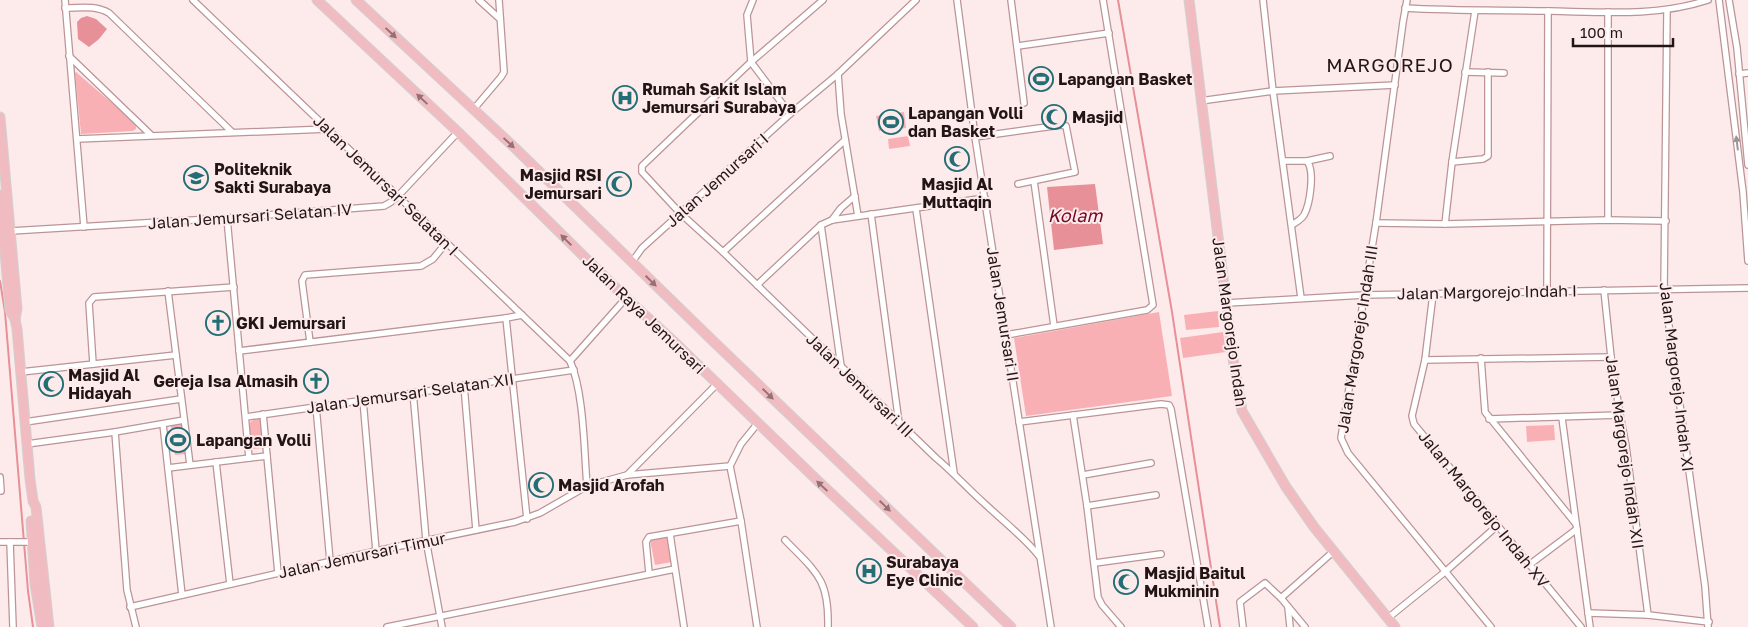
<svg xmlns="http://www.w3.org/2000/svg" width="1748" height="627" font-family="'Golos Text',sans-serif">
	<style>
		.green { fill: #f9b0b5 }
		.water { fill: #e89097 }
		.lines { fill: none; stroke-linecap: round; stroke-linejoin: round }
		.stream { stroke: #e89097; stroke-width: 2 }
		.minor-casing { stroke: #bb9496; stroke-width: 8 }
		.primary-casing { stroke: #d3d0d0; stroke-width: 11 }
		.minor { stroke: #fff; stroke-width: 5.5 }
		.primary { stroke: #f1bcc1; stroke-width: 9 }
		.oneway { fill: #947174 }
		.oneway2 { fill: #9c9696 }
		.labels { text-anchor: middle; stroke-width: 4; stroke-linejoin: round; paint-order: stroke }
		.poi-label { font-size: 16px; font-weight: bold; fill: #231516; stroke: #fdebec; text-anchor: start }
		.street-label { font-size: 16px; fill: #231516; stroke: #fdebec }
		.water-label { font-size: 18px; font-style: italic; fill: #730725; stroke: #fdebec }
		.quarter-label { font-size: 19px; letter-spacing: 1px; fill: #231516; stroke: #fdebec }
	</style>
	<rect width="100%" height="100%" fill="#fdebec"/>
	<g class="green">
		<polygon points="76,72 136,124 136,129 133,131 81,134 75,73"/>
		<polygon points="1052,72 1054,84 1030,85 1030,74"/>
		<polygon points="904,112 906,128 879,131 876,116"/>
		<polygon points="908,136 910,146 889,149 888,139"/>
		<polygon points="1218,311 1219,327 1186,330 1184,315"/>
		<polygon points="1159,312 1172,396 1026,416 1014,338"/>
		<polygon points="1223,332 1226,352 1183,358 1180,338"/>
		<polygon points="256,418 262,418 264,448 252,449 250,436 250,422"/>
		<polygon points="182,424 186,454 175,455 171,426"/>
		<polygon points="1554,425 1555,440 1527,442 1526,426"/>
		<polygon points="667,537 672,562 655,565 650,540"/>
	</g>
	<g class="water">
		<polygon points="87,16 96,19 107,29 99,39 89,47 78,39 77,22 81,18"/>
		<polygon points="1095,184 1103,244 1054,250 1047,187"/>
	</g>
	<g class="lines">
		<g class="stream">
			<polyline points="1118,0 1172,312 1220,627"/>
			<polyline points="0,281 5,312 28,591 33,627"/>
		</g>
		<defs>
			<g id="minor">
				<polyline points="65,0 84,227"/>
				<path d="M193,0L570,361C584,392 584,450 587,486"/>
				<polyline points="479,0 500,19"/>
				<polyline points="753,0 747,15 751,62 790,114"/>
				<path d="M823,0L751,62L642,166V172L680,213L723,252L936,458C954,473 968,489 985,504C1003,521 1024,537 1039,556"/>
				<polyline points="957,0 975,137 1051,627"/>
				<polyline points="1011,0 1024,103"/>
				<polyline points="1263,0 1273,91 1301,298"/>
				<polyline points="1407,0 1403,22 1376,223 1341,438 1348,453 1491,627"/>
				<polyline points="1719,0 1743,192 1748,261"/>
				<polyline points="1729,0 1737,48 1748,165"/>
				<path d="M65,8C81,8 95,5 109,13L232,132"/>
				<path d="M1405,8C1454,11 1501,10 1550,11C1602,12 1657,17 1708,0"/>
				<polyline points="1667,10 1664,290 1705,586 1708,627"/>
				<polyline points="1608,12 1608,220"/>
				<polyline points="1018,46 1109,33"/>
				<polyline points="69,56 151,135"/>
				<polyline points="1465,72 1504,73"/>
				<polyline points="838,74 841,114 858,216"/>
				<polyline points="1739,74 1748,73"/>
				<polyline points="1200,101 1273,91 1395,85"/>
				<polyline points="473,110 501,77 504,72 499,0"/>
				<polyline points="975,137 1061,125 1066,126 1075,172 1018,184"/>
				<polyline points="77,139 327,129"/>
				<path d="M1283,161H1307C1315,171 1310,204 1304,215C1301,220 1296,222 1292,225"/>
				<polyline points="1307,161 1330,156"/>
				<polyline points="1452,162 1483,159 1488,156 1488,72"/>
				<polyline points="1034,181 1054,326"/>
				<polyline points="916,209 954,473"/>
				<polyline points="871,214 899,423"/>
				<polyline points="227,218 249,458"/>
				<polyline points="832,220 841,208 855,196"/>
				<polyline points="1376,223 1445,224 1608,220 1666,221"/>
				<polyline points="1445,224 1452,162 1475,11"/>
				<polyline points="821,225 841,366"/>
				<polyline points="11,231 227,218 384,206 391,202 398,196 458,132"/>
				<polyline points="723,252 845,140"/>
				<polyline points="632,262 642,248 790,114 838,74 916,0"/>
				<polyline points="757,285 821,225 832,220 985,198"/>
				<polyline points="1604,290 1611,357 1620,415 1626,446 1648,615"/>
				<polyline points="168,291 190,465"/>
				<polyline points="1547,291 1548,11"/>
				<polyline points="1433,294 1425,360 1412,416 1414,424 1581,627"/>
				<polyline points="1227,303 1364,295 1748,288"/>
				<polyline points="522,315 506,318 527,519"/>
				<polyline points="1006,335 1147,310 1153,305 1103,0"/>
				<polyline points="310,342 302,281 305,275 421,266 433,259 446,243"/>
				<polyline points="239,351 506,318"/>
				<polyline points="1481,358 1485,412 1576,524"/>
				<polyline points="1425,360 1611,357"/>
				<polyline points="570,361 626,298"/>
				<polyline points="93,364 89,303 94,297 234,287"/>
				<polyline points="21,372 176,355"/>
				<polyline points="464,385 476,530"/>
				<polyline points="413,392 426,540 442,627"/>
				<polyline points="363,400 376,551"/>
				<polyline points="316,406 330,561"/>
				<polyline points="263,414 278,573"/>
				<polyline points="1073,415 1087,506 1098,597 1102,605 1121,627"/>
				<polyline points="246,417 574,370"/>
				<polyline points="1562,418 1590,627"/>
				<polyline points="1489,419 1620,415"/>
				<polyline points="25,422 181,399"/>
				<polyline points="1019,422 1161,404 1169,405 1171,409 1208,627"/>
				<polyline points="163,424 182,595"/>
				<polyline points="115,432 127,590 136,627"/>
				<polyline points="27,444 115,432 184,420"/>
				<polyline points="216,462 230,584"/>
				<polyline points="730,466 741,521 757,627"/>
				<polyline points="168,468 267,456"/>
				<polyline points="627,475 717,384"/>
				<polyline points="1083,475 1151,463"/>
				<polyline points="0,477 1,491"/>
				<polyline points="1087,506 1156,495"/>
				<polyline points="670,534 684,627"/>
				<path d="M785,540C817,573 829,579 828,627"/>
				<polyline points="0,542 33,542"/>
				<polyline points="10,542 13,627"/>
				<polyline points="1095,563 1161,554"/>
				<polyline points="1529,565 1577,529"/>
				<polyline points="649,573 646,542 649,537 741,521"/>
				<polyline points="1281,598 1334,551"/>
				<polyline points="130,607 376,551 515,522 540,513 587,486 627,475 730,466 741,444 758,423"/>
				<polyline points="1288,607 1290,627"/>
				<polyline points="1588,613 1648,615 1709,622"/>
				<polyline points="1388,618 1446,571 1497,526"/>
				<polyline points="387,627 675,569"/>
				<polyline points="1243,627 1240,602 1265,583 1281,598 1305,627"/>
			</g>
			<g id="primary">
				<polyline points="317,0 458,132 626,298 669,337 818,481 973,627"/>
				<polyline points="356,0 515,148 713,341 1011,627"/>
				<polyline points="1189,0 1233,359 1242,411 1286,487 1314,527 1395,627"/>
				<polyline points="0,117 17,309 15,319"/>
				<polyline points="0,195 10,310 15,319 17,329 30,479 33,501 36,507 49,627"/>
				<polyline points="31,521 35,584 42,627"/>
			</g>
		</defs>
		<use href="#minor" class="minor-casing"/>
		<use href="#primary" class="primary-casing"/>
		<use href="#minor" class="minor"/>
		<use href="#primary" class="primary"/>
	</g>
	<defs><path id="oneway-solid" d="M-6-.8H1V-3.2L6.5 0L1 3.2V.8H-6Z" transform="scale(1.25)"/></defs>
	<g class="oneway">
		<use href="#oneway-solid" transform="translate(391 33) rotate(43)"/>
		<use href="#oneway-solid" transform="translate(422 99) rotate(-137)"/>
		<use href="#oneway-solid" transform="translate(509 143) rotate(43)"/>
		<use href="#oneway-solid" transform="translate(566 240) rotate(-136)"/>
		<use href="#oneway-solid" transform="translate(651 281) rotate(44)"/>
		<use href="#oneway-solid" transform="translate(768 394) rotate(44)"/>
		<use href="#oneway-solid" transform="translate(822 486) rotate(-137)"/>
		<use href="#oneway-solid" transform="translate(885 506) rotate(44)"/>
	</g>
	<use class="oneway2" href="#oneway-solid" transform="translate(1737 143) rotate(-97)"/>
	<defs>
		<symbol id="stadium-ring" viewBox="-11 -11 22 22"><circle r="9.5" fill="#fdebec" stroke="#236e74" stroke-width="1.5"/><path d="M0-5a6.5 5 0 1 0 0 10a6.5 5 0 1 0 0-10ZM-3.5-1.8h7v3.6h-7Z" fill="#236e74"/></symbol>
		<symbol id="hospital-ring" viewBox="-11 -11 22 22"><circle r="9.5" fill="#fdebec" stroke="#236e74" stroke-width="1.5"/><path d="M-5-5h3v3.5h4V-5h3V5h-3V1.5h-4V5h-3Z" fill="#236e74"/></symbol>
		<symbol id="mosque-ring" viewBox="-11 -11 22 22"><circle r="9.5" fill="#fdebec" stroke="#236e74" stroke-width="1.5"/><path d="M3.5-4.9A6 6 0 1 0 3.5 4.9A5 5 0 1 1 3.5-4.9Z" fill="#236e74"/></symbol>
		<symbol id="university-ring" viewBox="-11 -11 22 22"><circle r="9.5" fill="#fdebec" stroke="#236e74" stroke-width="1.5"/><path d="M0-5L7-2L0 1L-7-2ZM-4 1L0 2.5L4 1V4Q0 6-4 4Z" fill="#236e74"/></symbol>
		<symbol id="church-ring" viewBox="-11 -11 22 22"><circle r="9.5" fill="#fdebec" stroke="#236e74" stroke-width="1.5"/><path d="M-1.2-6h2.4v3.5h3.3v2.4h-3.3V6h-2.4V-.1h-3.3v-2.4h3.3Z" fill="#236e74"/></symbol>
	</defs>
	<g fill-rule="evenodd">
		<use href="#stadium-ring" x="1027" y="65" width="28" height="28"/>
		<use href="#hospital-ring" x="611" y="84" width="28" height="28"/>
		<use href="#mosque-ring" x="1040" y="103" width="28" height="28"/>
		<use href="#stadium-ring" x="877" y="108" width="28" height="28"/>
		<use href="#mosque-ring" x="943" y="145" width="28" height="28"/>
		<use href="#university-ring" x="182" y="164" width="28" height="28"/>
		<use href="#mosque-ring" x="605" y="170" width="28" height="28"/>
		<use href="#church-ring" x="204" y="309" width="28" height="28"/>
		<use href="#church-ring" x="302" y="367" width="28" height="28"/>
		<use href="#mosque-ring" x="37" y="370" width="28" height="28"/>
		<use href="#stadium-ring" x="164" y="426" width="28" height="28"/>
		<use href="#mosque-ring" x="527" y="471" width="28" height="28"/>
		<use href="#hospital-ring" x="855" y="557" width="28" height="28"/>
		<use href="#mosque-ring" x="1112" y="568" width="28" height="28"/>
	</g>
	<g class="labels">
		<g class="poi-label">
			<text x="1058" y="85">Lapangan Basket</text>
			<text x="642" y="95">Rumah Sakit Islam<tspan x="642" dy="18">Jemursari Surabaya</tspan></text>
			<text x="908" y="119">Lapangan Volli<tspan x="908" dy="18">dan Basket</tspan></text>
			<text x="1072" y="123">Masjid</text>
			<text x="214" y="175">Politeknik<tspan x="214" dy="18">Sakti Surabaya</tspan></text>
			<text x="602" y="181" text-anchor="end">Masjid RSI<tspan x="602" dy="18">Jemursari</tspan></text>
			<text x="957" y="190" text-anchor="middle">Masjid Al<tspan x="957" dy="18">Muttaqin</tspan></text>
			<text x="236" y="329">GKI Jemursari</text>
			<text x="68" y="381">Masjid Al<tspan x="68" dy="18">Hidayah</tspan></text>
			<text x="298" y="387" text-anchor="end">Gereja Isa Almasih</text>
			<text x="196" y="446">Lapangan Volli</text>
			<text x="558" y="491">Masjid Arofah</text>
			<text x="886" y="568">Surabaya<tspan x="886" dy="18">Eye Clinic</tspan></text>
			<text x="1144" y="579">Masjid Baitul<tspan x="1144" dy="18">Mukminin</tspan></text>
		</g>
		<g class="street-label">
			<text transform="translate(717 180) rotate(-42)" y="6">Jalan Jemursari I</text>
			<text transform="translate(386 185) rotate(44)" y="6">Jalan Jemursari Selatan I</text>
			<text transform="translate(250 216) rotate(-4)" y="6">Jalan Jemursari Selatan IV</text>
			<text transform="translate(1487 292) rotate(-1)" y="6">Jalan Margorejo Indah I</text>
			<text transform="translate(644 314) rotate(44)" y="6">Jalan Raya Jemursari</text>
			<text transform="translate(1003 314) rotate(81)" y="6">Jalan Jemursari II</text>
			<text transform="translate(1230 322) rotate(82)" y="6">Jalan Margorejo Indah</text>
			<text transform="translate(1357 339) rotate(-81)" y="6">Jalan Margorejo Indah III</text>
			<text transform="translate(1677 377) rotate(83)" y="6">Jalan Margorejo Indah XI</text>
			<text transform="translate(860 385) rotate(44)" y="6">Jalan Jemursari III</text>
			<text transform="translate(410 393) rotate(-8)" y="6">Jalan Jemursari Selatan XII</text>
			<text transform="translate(1625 452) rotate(82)" y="6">Jalan Margorejo Indah XII</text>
			<text transform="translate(1484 509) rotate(51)" y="6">Jalan Margorejo Indah XV</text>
			<text transform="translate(362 555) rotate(-12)" y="6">Jalan Jemursari Timur</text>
		</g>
		<g class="water-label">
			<text x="1075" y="222">Kolam</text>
		</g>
		<g class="quarter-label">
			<text x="1390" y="72">MARGOREJO</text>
		</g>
	</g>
	<path d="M1573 38v8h100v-8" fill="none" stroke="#231516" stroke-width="2.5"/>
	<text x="1580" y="38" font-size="15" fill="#231516" stroke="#fdebec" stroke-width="4" paint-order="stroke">100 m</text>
</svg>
